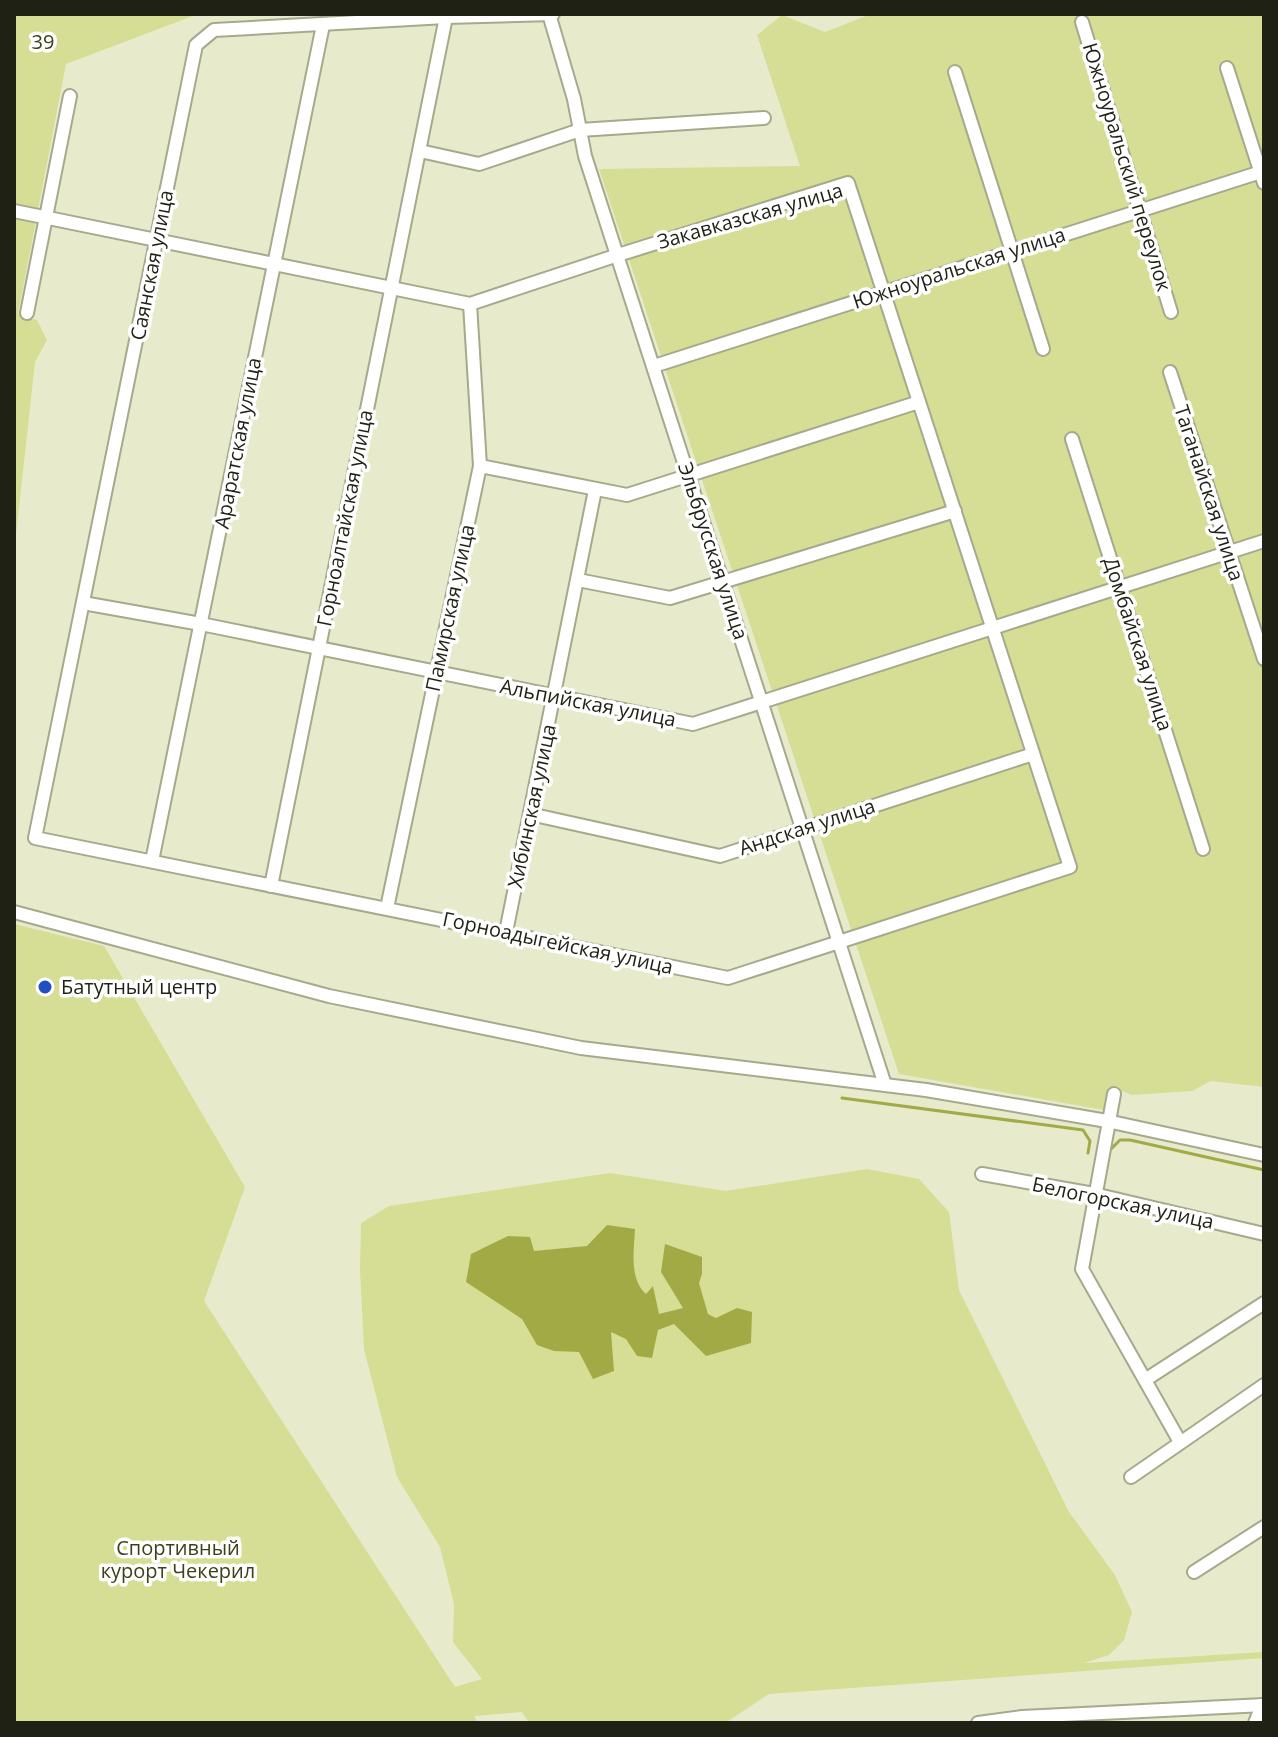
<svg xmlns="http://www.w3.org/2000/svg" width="1278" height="1737" font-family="'Open Sans',sans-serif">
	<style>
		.green { fill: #d6dd95 }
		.water { fill: #a2aa46 }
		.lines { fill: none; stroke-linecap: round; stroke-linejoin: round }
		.stream { stroke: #a2aa46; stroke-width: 3 }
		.minor-casing { stroke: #a6a98c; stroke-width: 16 }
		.minor { stroke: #fff; stroke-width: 12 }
		.poi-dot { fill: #2151bf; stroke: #fff; stroke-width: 3 }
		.labels { text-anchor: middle; stroke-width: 7; stroke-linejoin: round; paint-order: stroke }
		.park-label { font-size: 20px; fill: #3d4117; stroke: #fff }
		.street-label { font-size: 20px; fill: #1f2115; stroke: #fff }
		.poi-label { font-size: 20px; fill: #1f2115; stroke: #fff; text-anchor: start }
	</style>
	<rect width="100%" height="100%" fill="#e7ebcc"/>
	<g class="green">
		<polygon points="14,14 198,14 66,64 18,314 37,320 47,340 35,362 14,553"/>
		<polygon points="871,14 1264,14 1264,1087 1211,1081 1192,1091 1132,1095 1122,1091 1113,1104 1104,1110 899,1074 599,169 800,166 757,35 782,15 825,32"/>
		<polygon points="14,924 104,946 245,1187 204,1301 455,1687 482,1679 453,1642 454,1604 440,1547 397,1477 364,1349 360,1270 361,1223 389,1206 610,1173 726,1191 867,1169 919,1179 949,1212 959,1290 1069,1512 1115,1575 1132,1612 1124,1640 1109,1655 1084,1663 1264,1652 1264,1658 769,1694 725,1723 529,1723 522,1712 474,1716 478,1723 14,1723"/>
	</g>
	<path class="water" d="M607,1225L635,1229C634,1250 629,1279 646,1294L653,1286L659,1314L683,1308L661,1272L665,1244L702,1257V1274L699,1283L708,1314L716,1318L737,1308L752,1312L751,1343L706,1356L674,1324L658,1330L652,1358L637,1356L626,1339L611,1332L614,1371L593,1379L579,1352L554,1351L537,1345L522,1319L466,1282L471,1254L508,1236L530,1237L534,1251L587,1246Z"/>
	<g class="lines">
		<g class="stream">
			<polyline points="842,1098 1083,1130 1090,1141 1088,1153"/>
			<polyline points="1110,1150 1120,1140 1130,1140 1264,1170"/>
		</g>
		<defs>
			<g id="minor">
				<polyline points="549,14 574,99 585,156 885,1085"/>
				<polyline points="1082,22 1171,312"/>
				<polyline points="1227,68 1264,183"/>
				<polyline points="955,72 1043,349"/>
				<polyline points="420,151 479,164 580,130 764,118"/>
				<polyline points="14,211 470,304 618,255 848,183 1070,867 728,978 35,838 196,45 214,30 446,17 553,14"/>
				<polyline points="27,313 70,96"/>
				<polyline points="654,366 1264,171"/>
				<polyline points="1170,372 1264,659"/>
				<polyline points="1072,439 1203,849"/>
				<polyline points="480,466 627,495 919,402"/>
				<polyline points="578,580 670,598 955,511"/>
				<polyline points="83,603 201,624 693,724 1264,541"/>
				<polyline points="530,814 720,856 1033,754"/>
				<polyline points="152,861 323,25"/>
				<polyline points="271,886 446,17"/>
				<polyline points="387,908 480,466 470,304"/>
				<polyline points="14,912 329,996 581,1048 926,1090 1107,1121 1264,1155"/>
				<polyline points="506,932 595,490"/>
				<polyline points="1114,1094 1082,1269 1180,1442"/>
				<polyline points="982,1174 1094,1194 1264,1234"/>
				<polyline points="1145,1380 1264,1303"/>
				<polyline points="1131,1477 1264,1385"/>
				<polyline points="1194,1572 1264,1527"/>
				<polyline points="978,1723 1022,1717 1264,1705"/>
				<polyline points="1255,1723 1262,1705"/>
			</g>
		</defs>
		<use href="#minor" class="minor-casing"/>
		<use href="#minor" class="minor"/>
	</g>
	<circle class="poi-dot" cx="45" cy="987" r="8"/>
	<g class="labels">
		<g class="park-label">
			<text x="43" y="49">39</text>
			<text x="178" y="1555">Спортивный<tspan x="178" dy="23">курорт Чекерил</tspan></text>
		</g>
		<g class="street-label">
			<text transform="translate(1127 167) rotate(73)" y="7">Южноуральский переулок</text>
			<text transform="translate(750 216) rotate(-16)" y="7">Закавказская улица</text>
			<text transform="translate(152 265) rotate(-79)" y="7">Саянская улица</text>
			<text transform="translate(959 268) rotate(-18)" y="7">Южноуральская улица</text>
			<text transform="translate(238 443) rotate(-79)" y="7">Араратская улица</text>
			<text transform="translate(1209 493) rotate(72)" y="7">Таганайская улица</text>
			<text transform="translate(345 518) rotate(-79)" y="7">Горноалтайская улица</text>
			<text transform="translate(713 551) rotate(72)" y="7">Эльбрусская улица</text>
			<text transform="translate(450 608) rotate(-78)" y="7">Памирская улица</text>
			<text transform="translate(1138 644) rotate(72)" y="7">Домбайская улица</text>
			<text transform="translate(588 703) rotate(11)" y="7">Альпийская улица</text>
			<text transform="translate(532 806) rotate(-78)" y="7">Хибинская улица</text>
			<text transform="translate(807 827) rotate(-18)" y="7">Андская улица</text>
			<text transform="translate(558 943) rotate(12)" y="7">Горноадыгейская улица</text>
			<text transform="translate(1123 1203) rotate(12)" y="7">Белогорская улица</text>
		</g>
		<g class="poi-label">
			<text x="61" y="994">Батутный центр</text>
		</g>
	</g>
	<rect width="1278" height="1737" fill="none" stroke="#1f2115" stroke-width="32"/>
</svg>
